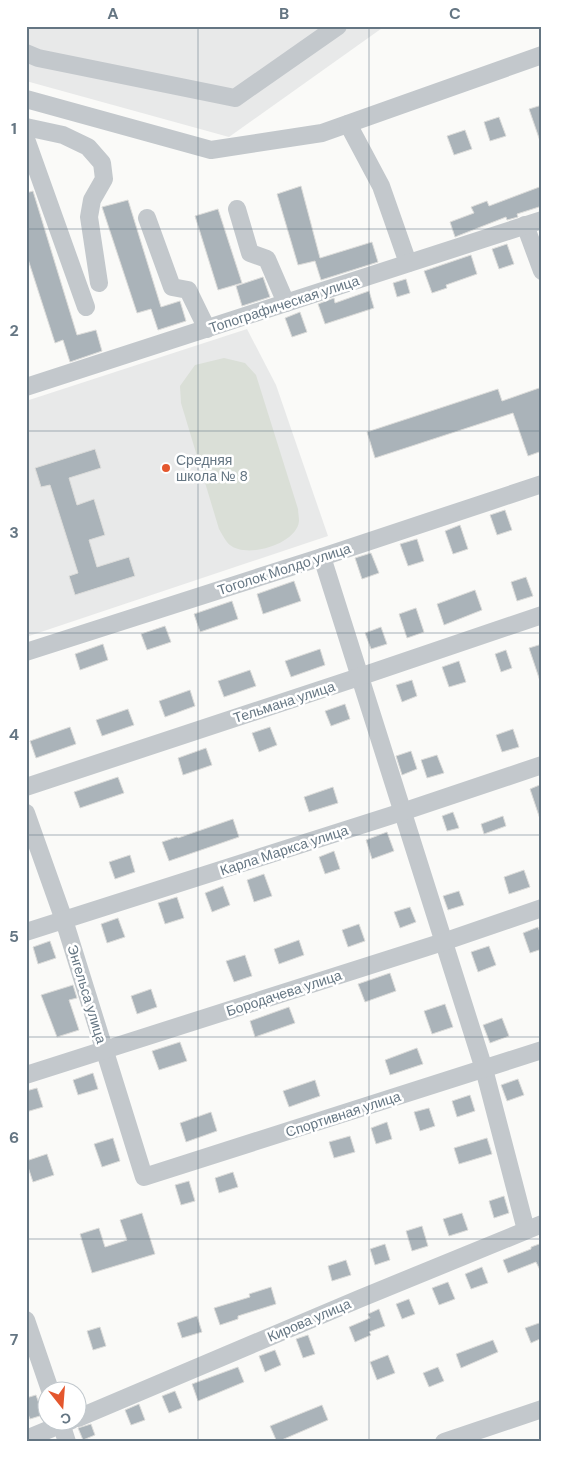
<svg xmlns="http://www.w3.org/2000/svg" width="568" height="1468" font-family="'DM Sans',sans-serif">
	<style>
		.built { fill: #e8e9e9 }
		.green { fill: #dadfd7 }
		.building { fill: #aab3b9; stroke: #dcdcda }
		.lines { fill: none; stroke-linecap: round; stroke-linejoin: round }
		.minor { stroke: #c3c8cc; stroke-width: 18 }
		.grid { fill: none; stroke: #657683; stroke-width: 1; stroke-opacity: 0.55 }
		.poi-dot { fill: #e4572e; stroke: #fff; stroke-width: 2 }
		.labels { text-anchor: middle; stroke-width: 5; stroke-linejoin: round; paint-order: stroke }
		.street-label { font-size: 14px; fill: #657683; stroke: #fff }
		.poi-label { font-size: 14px; fill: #657683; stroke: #fff; text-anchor: start }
		.neatline { fill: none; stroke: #657683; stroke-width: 2 }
		.grid-label { font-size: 16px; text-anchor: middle; font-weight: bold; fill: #657683 }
	</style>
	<rect width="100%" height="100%" fill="#fafaf8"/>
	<g class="built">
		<polygon points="26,26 385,26 229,137 26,81"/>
		<polygon points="247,329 276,385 328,536 26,637 26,401"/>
	</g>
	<path class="green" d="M224,358L245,363L256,375L298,509C298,512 299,517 299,521C297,544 247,559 230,545C226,542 222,534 219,529L181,403L180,386L195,365Z"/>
	<g class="building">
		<polygon points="542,105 542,141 540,141 529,109"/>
		<polygon points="499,117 506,136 490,141 484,122"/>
		<polygon points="465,130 472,149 454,155 447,136"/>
		<polygon points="301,186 320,258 372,242 378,262 321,280 315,261 298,265 277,194"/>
		<polygon points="542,186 542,206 517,214 518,217 507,220 506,217 455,237 450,222 474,213 471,207 487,201 489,206"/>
		<polygon points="33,191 77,335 96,330 102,351 70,362 63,340 55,343 26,253 26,193"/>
		<polygon points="128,200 161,307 180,301 186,321 158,330 151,309 137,313 102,207"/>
		<polygon points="218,209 242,283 218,290 195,216"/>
		<polygon points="507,244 514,264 499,269 492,249"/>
		<polygon points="471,255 477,274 446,285 447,288 432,293 424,271"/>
		<polygon points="263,277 270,297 242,306 236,286"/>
		<polygon points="406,279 410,293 397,297 393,283"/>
		<polygon points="369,291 374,308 325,324 318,304 334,298 335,303"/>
		<polygon points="300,312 307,332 292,337 285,318"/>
		<polygon points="542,387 542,451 528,456 513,413 375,458 367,432 498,389 502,401"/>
		<polygon points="95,449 101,468 69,478 77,505 94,499 105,535 89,540 97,567 129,557 135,576 75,595 69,576 78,573 50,485 41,487 35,468"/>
		<polygon points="505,510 512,530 497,535 490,515"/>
		<polygon points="460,525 468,549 453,554 445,531"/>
		<polygon points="417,539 424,561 408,566 400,544"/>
		<polygon points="371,553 379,573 362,579 355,558"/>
		<polygon points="526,577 533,596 517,601 511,582"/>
		<polygon points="294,581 301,601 263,614 257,594"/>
		<polygon points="475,590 482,610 444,625 437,604"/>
		<polygon points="232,601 238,619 200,632 194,614"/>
		<polygon points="416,608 424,632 407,638 399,614"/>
		<polygon points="165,626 171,642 147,650 141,634"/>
		<polygon points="381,627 387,644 371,649 365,633"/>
		<polygon points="103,644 108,660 80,670 75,654"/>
		<polygon points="542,644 542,680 540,681 529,648"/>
		<polygon points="320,649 325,665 291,677 285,661"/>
		<polygon points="506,650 512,668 501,672 495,654"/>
		<polygon points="459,661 466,682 449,687 442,667"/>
		<polygon points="250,670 256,686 224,697 218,681"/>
		<polygon points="412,680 417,696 402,702 396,685"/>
		<polygon points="190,690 195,706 165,717 159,701"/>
		<polygon points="345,704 350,719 331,726 325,711"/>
		<polygon points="128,709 134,725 102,736 96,720"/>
		<polygon points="70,727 76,744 36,758 30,741"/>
		<polygon points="270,727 277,745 259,752 252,733"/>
		<polygon points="513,729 519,747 502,752 496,735"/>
		<polygon points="206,748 212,765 183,775 178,758"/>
		<polygon points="411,751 417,769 402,775 396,756"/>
		<polygon points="437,755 444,773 427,778 421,760"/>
		<polygon points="118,777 124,793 80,808 74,792"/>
		<polygon points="542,784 542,819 540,819 530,789"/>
		<polygon points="333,787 338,803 309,812 304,797"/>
		<polygon points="453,812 459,828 447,831 442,816"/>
		<polygon points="503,816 506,826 484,834 481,824"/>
		<polygon points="233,819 239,837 169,861 162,842 177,837 178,838"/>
		<polygon points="387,832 394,851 372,859 366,840"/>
		<polygon points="334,851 340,869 325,874 319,857"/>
		<polygon points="130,855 135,872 115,879 109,862"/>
		<polygon points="524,870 530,887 509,894 504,877"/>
		<polygon points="264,874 272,896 254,902 247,880"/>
		<polygon points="223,886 230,905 212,912 205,893"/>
		<polygon points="459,891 464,905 448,910 443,896"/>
		<polygon points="177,897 184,918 165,924 158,903"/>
		<polygon points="410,907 416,922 400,928 394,912"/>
		<polygon points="118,918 125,937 107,943 101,924"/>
		<polygon points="359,924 365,941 348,947 342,930"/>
		<polygon points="538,927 542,937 542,949 530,953 523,933"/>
		<polygon points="299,940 304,955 279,964 274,949"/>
		<polygon points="50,941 56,958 38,964 33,947"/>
		<polygon points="489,946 496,965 478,972 471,952"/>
		<polygon points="245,955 252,976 234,982 226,961"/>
		<polygon points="390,973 396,991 365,1002 358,984"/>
		<polygon points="73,985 77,998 69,1000 79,1030 57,1037 41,995"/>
		<polygon points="151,989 157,1007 137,1014 131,996"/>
		<polygon points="445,1004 453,1027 432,1034 424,1011"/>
		<polygon points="289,1007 295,1023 255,1037 250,1021"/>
		<polygon points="502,1018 509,1036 490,1043 483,1025"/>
		<polygon points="180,1042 187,1061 159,1070 152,1051"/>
		<polygon points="417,1048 423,1064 390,1075 385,1060"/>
		<polygon points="93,1073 98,1089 78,1095 73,1080"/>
		<polygon points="518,1079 524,1095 507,1101 501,1085"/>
		<polygon points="315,1080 320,1096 289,1107 283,1091"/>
		<polygon points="37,1088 43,1107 26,1112 26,1091"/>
		<polygon points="470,1095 475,1111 457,1117 452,1101"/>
		<polygon points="429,1108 435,1126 420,1131 414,1112"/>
		<polygon points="211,1112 217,1131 186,1142 180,1123"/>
		<polygon points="387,1122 392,1139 376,1144 371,1128"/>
		<polygon points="350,1136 355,1152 334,1158 329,1142"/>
		<polygon points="113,1138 120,1161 102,1167 94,1144"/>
		<polygon points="487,1138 492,1154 459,1164 454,1148"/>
		<polygon points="47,1154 54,1175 33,1182 26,1161"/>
		<polygon points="233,1172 238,1187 219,1193 215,1178"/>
		<polygon points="189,1181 195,1201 181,1205 175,1185"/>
		<polygon points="504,1196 509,1213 494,1218 489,1201"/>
		<polygon points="142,1213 155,1254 92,1273 80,1234 99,1228 105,1247 127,1240 120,1220"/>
		<polygon points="462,1213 468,1230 449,1236 443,1219"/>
		<polygon points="422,1226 428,1246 412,1251 406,1231"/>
		<polygon points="542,1243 542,1274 536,1262 508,1273 503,1260 531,1249 531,1247"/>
		<polygon points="385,1244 390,1260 375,1265 370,1249"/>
		<polygon points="346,1260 351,1275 332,1281 328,1266"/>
		<polygon points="482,1267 488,1283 471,1289 465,1274"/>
		<polygon points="448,1282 455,1299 439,1305 432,1288"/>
		<polygon points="271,1287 276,1304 238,1316 238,1319 220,1325 214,1308 250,1297 249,1294"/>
		<polygon points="409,1299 415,1314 402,1319 396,1304"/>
		<polygon points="379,1309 385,1326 369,1332 371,1335 355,1342 349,1327 370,1318 368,1314"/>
		<polygon points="197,1316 202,1332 182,1338 177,1323"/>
		<polygon points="542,1322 542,1338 531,1343 525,1328"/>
		<polygon points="100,1327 106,1346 93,1350 87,1331"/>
		<polygon points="308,1335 315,1354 303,1358 296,1339"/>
		<polygon points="493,1340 498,1352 461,1368 456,1354"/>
		<polygon points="275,1350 281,1365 265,1372 259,1356"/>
		<polygon points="388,1355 395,1373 377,1380 370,1362"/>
		<polygon points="238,1367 244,1382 198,1401 192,1384"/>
		<polygon points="438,1367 444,1381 429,1387 423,1373"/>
		<polygon points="175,1391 182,1408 169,1413 162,1396"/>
		<polygon points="36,1395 43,1415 30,1419 26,1409 26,1398"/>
		<polygon points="139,1404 145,1420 131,1425 125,1410"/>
		<polygon points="322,1405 328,1420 277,1442 270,1426"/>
		<polygon points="91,1424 95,1435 83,1440 78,1428"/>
	</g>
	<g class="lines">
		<g class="minor">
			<polyline points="26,53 38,58 235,98 338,26"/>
			<polyline points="26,99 211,150 322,133 542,55"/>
			<polyline points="348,124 381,186 408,263"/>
			<polyline points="26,127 63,135 88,147 102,163 104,179 92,200 89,217 99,283"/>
			<polyline points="26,139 86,307"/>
			<polyline points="237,209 250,253 267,259 286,303"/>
			<polyline points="147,218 172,287 188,290 207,329"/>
			<polyline points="525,225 542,271"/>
			<polyline points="26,387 542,220"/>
			<polyline points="322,557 484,1069 526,1230"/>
			<polyline points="26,652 322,557 542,484"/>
			<polyline points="26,787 359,677 542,615"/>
			<polyline points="26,813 64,920 144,1177 542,1050"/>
			<polyline points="26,932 402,812 542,765"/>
			<polyline points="26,1075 443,942 542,908"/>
			<polyline points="26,1320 50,1390"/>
			<polyline points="78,1418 359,1299 542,1224"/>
			<polyline points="60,1420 67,1442"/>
			<polyline points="26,1439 72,1420"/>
			<polyline points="444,1442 542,1409"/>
		</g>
	</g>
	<path class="grid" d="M198,26V1442M369,26V1442M26,229H542M26,431H542M26,633H542M26,835H542M26,1037H542M26,1239H542"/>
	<circle class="poi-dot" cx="166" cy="468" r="5"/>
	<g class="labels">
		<g class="street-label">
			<text transform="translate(284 304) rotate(-18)" y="5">Топографическая улица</text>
			<text transform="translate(284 569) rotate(-18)" y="5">Тоголок Молдо улица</text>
			<text transform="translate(284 702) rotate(-18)" y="5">Тельмана улица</text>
			<text transform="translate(284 850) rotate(-18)" y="5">Карла Маркса улица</text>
			<text transform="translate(284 993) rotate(-18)" y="5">Бородачева улица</text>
			<text transform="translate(87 994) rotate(73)" y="5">Энгельса улица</text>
			<text transform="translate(343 1114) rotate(-18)" y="5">Спортивная улица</text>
			<text transform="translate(309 1320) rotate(-23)" y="5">Кирова улица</text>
		</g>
		<g class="poi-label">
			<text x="176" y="465">Средняя<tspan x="176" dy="16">школа № 8</tspan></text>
		</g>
	</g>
	<rect width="568" height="1468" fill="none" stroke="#ffffff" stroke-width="55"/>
	<g transform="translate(62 1406) rotate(163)"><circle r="24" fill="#ffffff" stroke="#c1c8cd"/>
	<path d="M0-4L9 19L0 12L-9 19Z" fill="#e4572e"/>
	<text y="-8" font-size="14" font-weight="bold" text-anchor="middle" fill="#657683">С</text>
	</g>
	<rect x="28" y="28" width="512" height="1412" class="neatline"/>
	<g class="grid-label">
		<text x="113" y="19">A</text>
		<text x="284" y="19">B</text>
		<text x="455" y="19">C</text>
		<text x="14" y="134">1</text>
		<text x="14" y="336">2</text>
		<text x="14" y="538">3</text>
		<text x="14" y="740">4</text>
		<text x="14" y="942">5</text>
		<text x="14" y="1143">6</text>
		<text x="14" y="1345">7</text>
	</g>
</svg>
